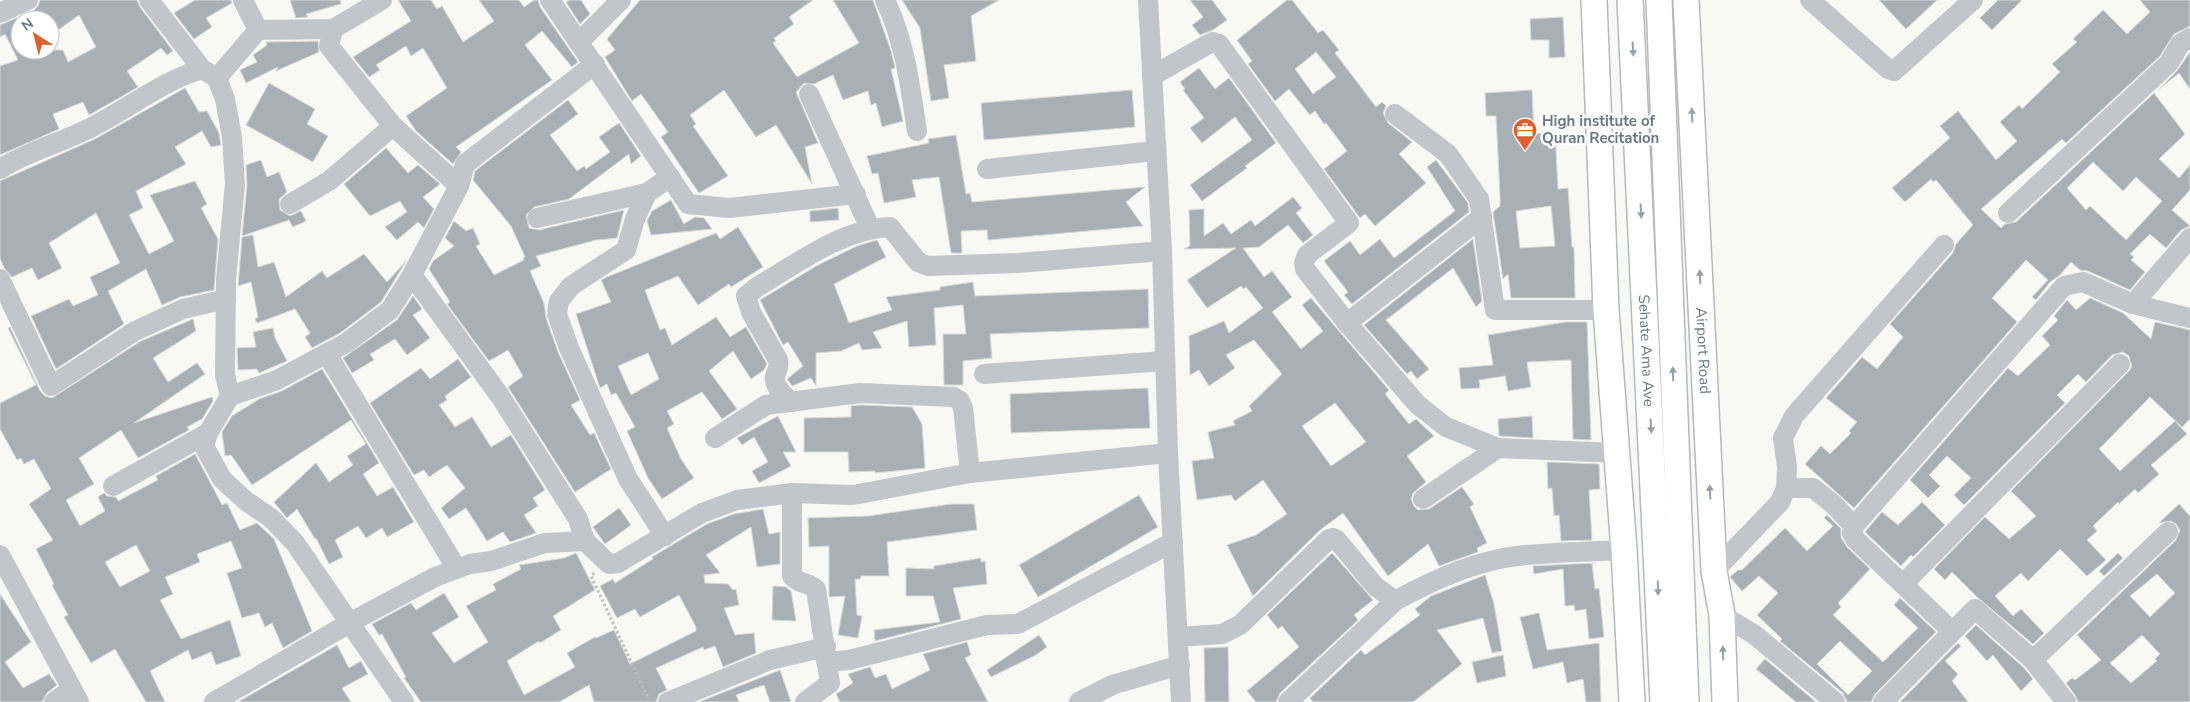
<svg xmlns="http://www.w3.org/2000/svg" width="2190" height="702" font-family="'Nunito Sans',sans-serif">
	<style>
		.building { fill: #a8b0b6; stroke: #d9dad8; fill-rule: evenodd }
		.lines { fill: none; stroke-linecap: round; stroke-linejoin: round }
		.major-casing { stroke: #b5b9bd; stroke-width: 28 }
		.path { stroke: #bcbec1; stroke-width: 3; stroke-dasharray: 2.5 2.5; stroke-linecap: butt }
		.minor { stroke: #c2c5c9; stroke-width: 20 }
		.major { stroke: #fff; stroke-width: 25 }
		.oneway { fill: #95a0aa }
		.labels { text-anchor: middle; stroke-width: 5; stroke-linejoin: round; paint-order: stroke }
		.poi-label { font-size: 15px; font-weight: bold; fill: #687785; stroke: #fff; text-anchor: start }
		.street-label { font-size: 15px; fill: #687785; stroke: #fff }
	</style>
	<rect width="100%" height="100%" fill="#f8f8f5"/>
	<g class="building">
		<path d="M40,0H137L140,7L173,51L167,55L161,48L127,71L138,87L112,102L89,115L83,102L53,114L59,129L0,155V66L18,60L5,34L0,37V25L33,11L38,6ZM79,15L96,47L68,62L63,50H20V20H50V36Z"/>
		<polygon points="195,0 231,0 232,3 206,18 212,27 194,39 174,13"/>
		<polygon points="290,0 340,0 341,4 306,14 308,17 296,18"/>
		<polygon points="398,0 431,0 437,9 442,6 463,42 494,21 479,0 519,0 524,7 534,0 538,0 540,7 578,62 572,67 542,31 525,45 552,80 456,147 461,152 453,164 416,131 406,116 447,88 423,48 411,56 406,46 376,65 380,70 369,77 353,57 411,21"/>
		<polygon points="570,0 581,0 590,14 580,24 566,2"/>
		<polygon points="640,0 813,0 789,17 794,24 774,38 776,41 773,43 797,77 859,43 833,0 873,0 891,51 895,68 891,69 903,121 882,127 876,103 871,105 868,91 843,100 833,75 814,84 804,83 796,92 818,143 805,147 812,184 776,125 756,137 724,90 690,115 696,124 693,126 728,176 699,193 661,137 668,132 641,94 632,101 605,57 615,50 607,39"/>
		<polygon points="902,0 999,0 971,16 976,61 944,65 949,98 931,101 920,28"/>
		<polygon points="1190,0 1212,0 1227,20 1213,30 1200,35 1192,25 1203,17"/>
		<path d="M1287,0H1292L1318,33L1323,30L1339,50L1335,53L1376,107L1382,102L1386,106L1383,113L1388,123L1412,142L1399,154L1426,183L1375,226L1365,214L1360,218L1324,169L1347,151L1326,123L1324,124L1315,111L1310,115L1289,89L1275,101L1248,64L1252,61L1237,40ZM1316,52L1336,77L1313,94L1295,69Z"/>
		<polygon points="1879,0 1937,0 1906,29"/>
		<polygon points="1998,0 2022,0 1992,30 1980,18"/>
		<path d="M2140,0H2190V26L2174,34L2160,56L2066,143L2062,139L1981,209L2001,228L2005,224L2016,222L2154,93L2185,134L2159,159L2179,178L2190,165V190L2172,210L2190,226L2181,230L2166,248L2150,234L2130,254L2134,257L2131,260L2145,272L2130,290L2088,271L2080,270L2071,262L2060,275L2050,282L2036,300L2032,297L2048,280L2026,260L1992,298L2017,322L1854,508L1805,464L1821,446L1830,454L1851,433L1849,431L1857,422L1826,398L1862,357L1877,369L1903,337L1890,324L1953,253L1956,244L1973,225L1936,180L1933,182L1931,179L1905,202L1892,188L1950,138L1940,126L1958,111L1996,160L2017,141L2000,122L2019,105L2022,109L2060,72L2052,64L2077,42L2073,39L2103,10L2127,34L2150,12ZM2093,162L2123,191L2136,177L2162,201L2126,240L2090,206L2086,210L2067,188Z"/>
		<polygon points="1563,17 1565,57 1549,58 1549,40 1531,40 1530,19"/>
		<polygon points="318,41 319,52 276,71 278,67 246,83 240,70 257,62 253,55 267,45 266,42"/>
		<polygon points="2190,52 2190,89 2179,73 2158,90 2177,71"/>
		<polygon points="1199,68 1215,89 1229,78 1276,143 1245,166 1247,168 1202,201 1190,185 1252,140 1235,117 1202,143 1190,128 1204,118 1183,90 1185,89 1180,82"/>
		<polygon points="269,83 315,109 307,124 328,136 313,162 246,125"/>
		<polygon points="185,88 199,112 207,111 219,133 221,145 211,147 202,131 175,147 186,164 136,191 143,208 129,215 149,254 174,241 150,195 195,181 207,204 201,208 218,239 214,290 180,297 162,305 146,269 108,291 124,324 56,369 31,316 69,299 73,306 98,295 90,277 120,263 96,213 49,243 62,268 38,280 32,268 12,277 4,268 0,258 0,181 95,139"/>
		<polygon points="1132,90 1135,127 984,140 981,103"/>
		<path d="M1532,90L1534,134L1555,132L1558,189L1568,188L1572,247H1574L1575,298H1511L1508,274L1503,279L1493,212L1500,206V196L1496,116H1486L1485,93ZM1551,206L1555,246L1520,248L1516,211Z"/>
		<polygon points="568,100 578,114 550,135 577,171 584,166 586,169 610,152 599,137 619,123 641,156 631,164 629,154 569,199 534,207 526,215 529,228 539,230 624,210 617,238 596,240 536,256 541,266 530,271 544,303 546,318 558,352 580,400 571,405 590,435 594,433 611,469 575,492 508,387 523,376 508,350 489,361 447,304 450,302 429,269 433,261 454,246 445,238 454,221 466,231 473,228 480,244 476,246 494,275 524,260 523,258 525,257 511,226 473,180 475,171"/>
		<polygon points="956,135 966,194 970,193 972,202 1145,187 1126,202 1143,226 988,240 987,230 961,231 962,253 951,253 939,177 912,180 916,197 884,203 878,173 872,174 867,156 929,143 928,139"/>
		<polygon points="386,148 408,173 418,165 440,184 423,197 434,209 424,228 418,222 397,240 385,227 407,212 400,201 370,216 344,184"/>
		<polygon points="261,160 267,177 279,172 287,192 279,199 280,210 290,216 301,211 306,221 293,227 289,220 242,236 247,185 246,165"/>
		<polygon points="1436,160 1468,203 1469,212 1352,304 1344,295 1348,292 1324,261 1350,241 1360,255 1380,239 1394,258 1455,211 1427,167"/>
		<path d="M1293,197L1302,208L1296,213L1313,235L1303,243L1288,225L1259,247L1243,248L1264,277L1272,271L1292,297L1272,312L1301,349L1323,331L1302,305L1311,298L1389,390L1385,394L1409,424L1416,419L1434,436L1407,456L1426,482L1413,493L1411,499L1414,506L1418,510L1429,509L1462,487L1474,504L1470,507L1487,543L1477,548L1478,552L1439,566L1428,544L1388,576L1343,513L1320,530L1253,596L1227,545L1256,535L1287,514L1263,480L1235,501L1231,495L1197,500L1192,461L1214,458L1208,432L1235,425L1233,421L1252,411L1249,406L1282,374L1254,340L1226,355L1235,368L1209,386L1199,370L1190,375L1189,336L1224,321L1229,333L1263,308L1246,287L1244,289L1241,286L1207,308L1187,280L1236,248L1184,249L1190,246L1189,210L1204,209V236L1223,223L1231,234L1251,220L1255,226ZM1335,403L1366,442L1331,466L1302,426Z"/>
		<polygon points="671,200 684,224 695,217 704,218 712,229 651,235 647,221 652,211"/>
		<polygon points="838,208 839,220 810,222 810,211"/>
		<path d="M738,227L763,267L731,287L729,284L698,305L678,276L645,290L660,330L665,328L672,345L716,317L730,337L746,327L767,364L764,370L751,379L733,351L709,371L737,409L722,419L702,392L667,411L674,424L667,428L681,459L694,478L662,499L648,478L627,431L635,427L616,393L611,395L607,384L600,388L576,314L611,302L601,280L607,277L716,233L720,239ZM648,353L659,379L631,395L618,366Z"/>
		<polygon points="253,235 258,267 274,262 286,297 322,271 327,278 364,254 387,282 407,260 381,302 340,333 312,348 305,337 310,333 295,309 257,323 255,319 258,317 251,282 238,286 242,237"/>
		<polygon points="1473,239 1482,301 1476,307 1453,268 1386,320 1429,369 1417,379 1411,371 1407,374 1364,325"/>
		<polygon points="877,240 886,257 834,284 849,323 892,310 886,297 940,290 940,287 973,282 975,296 1148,289 1149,328 990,334 992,358 963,361 963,385 944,385 943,334 966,334 963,305 934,308 936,345 909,347 907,321 873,332 882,348 862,350 859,343 841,351 816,353 816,386 811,378 792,386 787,379 803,366 788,342 783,345 760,300 818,265 857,246"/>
		<polygon points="413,296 422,309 413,315 430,338 407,355 395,339 370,354 374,360 352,373 343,358 397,320"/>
		<polygon points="2090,298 2123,313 2151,339 2155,322 2190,330 2190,419 2182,427 2150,397 2099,449 2120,471 2175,421 2187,434 2151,465 2159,474 2138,493 2135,489 2119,504 2118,502 2093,526 2097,531 2087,540 2106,560 2087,576 2060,549 2028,581 2021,573 1995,596 2013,616 2021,609 2044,633 2033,644 1977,597 1952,572 1945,580 1934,569 1985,517 2009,539 2036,516 2011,491 2128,372 2132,367 2129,356 2123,352 2112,355 2086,382 2078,374 2057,395 2065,403 1964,505 1954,495 1971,478 1947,456 1929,475 1940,486 1928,498 1910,480 2008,368 2018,376 2050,345 2042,336 2058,320 2054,316 2067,300 2076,310"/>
		<path d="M193,319L196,331L153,358L168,382L197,363L205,374L134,423L212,397L213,401L202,419L187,427L189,430L138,458L121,430L79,458L94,484L66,500L80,526L105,511L98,497L104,493L107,496L116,497L118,501L158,480L156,476L195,454L222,505L227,503L240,530L257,523L274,539L312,631L283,648L272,623L265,627L259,613L242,618L227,573L242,568L231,541L197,554L200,562L165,577L173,594L160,600L181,639L230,620L241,656L216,665L211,652L192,660L188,650L150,671L165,702H146L115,649L91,663L64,617L68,615L52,585L54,584L36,549L53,540L29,504L51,489L34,459L24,464L21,458L17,460L0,429V403L36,385L8,328L10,327L40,391L45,396L52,398L141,341ZM136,545L150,571L120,587L105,562Z"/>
		<polygon points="1565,322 1587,322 1591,440 1573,439 1571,360 1527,362 1531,387 1508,391 1505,376 1479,380 1480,388 1461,389 1459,368 1493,365 1488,335"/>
		<polygon points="273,328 275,338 287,361 259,373 257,369 238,370 237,348 256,347 253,332"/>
		<polygon points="458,359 471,377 445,396 447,400 439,405 455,427 472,417 491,447 511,435 545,490 533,498 538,506 524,515 536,533 510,542 503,532 487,541 466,508 449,519 441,508 465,488 447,465 429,477 424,470 414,475 370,403 421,368 430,379"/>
		<polygon points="322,369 379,463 363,474 377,496 393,487 414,522 387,537 382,528 366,538 358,526 335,540 343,557 329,564 316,538 315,539 297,509 287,518 274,502 316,463 329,482 353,465 347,456 366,444 351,420 252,485 231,455 225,456 222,432 232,416 259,399 282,391"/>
		<polygon points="1148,388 1150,428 1011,433 1010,394"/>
		<polygon points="860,405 912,407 922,424 925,468 875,473 875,471 849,472 848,452 804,452 804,418 851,417 851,406"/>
		<polygon points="778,416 796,452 783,452 791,466 759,483 752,471 768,462 754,437 742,445 737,438"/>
		<polygon points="1532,416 1533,438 1499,436 1498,419"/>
		<polygon points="1547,462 1599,464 1600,489 1589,490 1592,540 1561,541 1559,515 1554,516 1552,488 1548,489"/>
		<polygon points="1139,495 1158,527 1038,597 1019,565"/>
		<polygon points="1922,502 1945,525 1913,557 1911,555 1901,566 1865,532 1882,512 1898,525"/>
		<polygon points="951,504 974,504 977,530 887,542 889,576 861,576 860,579 855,579 857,615 862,616 858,638 838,635 845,596 829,597 829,546 809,547 808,518 868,516"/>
		<path d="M2179,504L2190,516V702H2078L2075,695L2066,683L2072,678L2075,680L2101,660L2077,635L2176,540L2180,530L2176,524L2171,521L2159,523ZM2157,574L2175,593L2150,617L2130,596ZM2142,635L2160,654L2155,659L2157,661L2131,683L2110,663Z"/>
		<polygon points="619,508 631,525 605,544 593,527"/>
		<polygon points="763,509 769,534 780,532 780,564 757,567 751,527 706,555 720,573 704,575 705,583 728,584 733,590 736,589 739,605 724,608 735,635 754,633 756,653 723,667 715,646 704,650 703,647 656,668 667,690 659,694 656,702 594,702 589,685 559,702 421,702 404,678 406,677 382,634 379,635 372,624 411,603 416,610 444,593 459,617 432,633 454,663 488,642 466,606 496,590 493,584 521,569 519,565 564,558 576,553 595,590 553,616 561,630 540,643 539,641 507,661 524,695 575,667 567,653 595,637 596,638 614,630 630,664 696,631 696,627 679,595 640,617 635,609 617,618 600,586 613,579 615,583 653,559 652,557 707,524 734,514"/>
		<path d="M1827,515L1841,529V538L1847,547L1870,569L1838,603L1841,607L1833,615L1883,662L1918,628L1894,605L1900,598L1936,632L1875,694L1871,702H1847L1843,693L1780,641L1782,639L1757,615L1778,593L1759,576L1742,591L1730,577L1738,570H1742L1785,528L1807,551L1833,526L1824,518ZM1840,641L1872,671L1848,695L1817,664Z"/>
		<polygon points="1332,553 1373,600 1354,615 1358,620 1280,693 1276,702 1256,702 1247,691 1299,647 1282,626 1278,629 1267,615"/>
		<polygon points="2118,553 2123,558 2104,576 2099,571"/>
		<polygon points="981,558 981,562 985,561 987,584 953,588 961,619 875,641 874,630 940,622 933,596 906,596 906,568 934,569 934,566"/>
		<polygon points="1596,563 1592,564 1595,589 1599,588 1604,637 1589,639 1586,609 1575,611 1574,605 1565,606 1563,569 1534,574 1533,566"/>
		<polygon points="1485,575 1494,604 1502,651 1492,653 1483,618 1437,630 1462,664 1413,702 1313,702 1310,698 1361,650 1365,655 1420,615 1415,609 1431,596"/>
		<polygon points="773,586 786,587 791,591 796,621 772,620"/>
		<polygon points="0,594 31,642 5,662 23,688 49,674 57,685 47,693 42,702 0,702"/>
		<polygon points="1539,613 1547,650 1599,643 1601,702 1586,702 1583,679 1567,683 1563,662 1533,669 1520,617"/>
		<polygon points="1976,625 2024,668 2033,679 2021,691 1993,655 1987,661 1965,636"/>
		<polygon points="1039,635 1047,647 1036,655 991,677 987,670"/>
		<polygon points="967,642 971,655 965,658 988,702 840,702 836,694 853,683 848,674 870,667 875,678 886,674 892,689 930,670 923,654"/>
		<polygon points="1958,643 1961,646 1945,661 1958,674 1952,681 1968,702 1900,702"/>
		<polygon points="337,645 349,668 361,661 368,674 342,688 351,702 238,702"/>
		<polygon points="1228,647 1229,702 1205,702 1204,648"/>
		<polygon points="1503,655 1506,676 1477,683 1472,662"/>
		<polygon points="1765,659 1816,702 1796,702 1756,669"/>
		<polygon points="780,670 791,702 770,702 764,685 736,695 739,702 699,702"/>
	</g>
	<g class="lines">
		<defs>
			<g id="major">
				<polyline points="1594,0 1606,310 1624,550 1632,702"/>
				<path id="s1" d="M1630,0L1663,702"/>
				<polyline points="1659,0 1686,702"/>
				<path id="s2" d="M1686,0L1714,571L1722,615L1725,702"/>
			</g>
		</defs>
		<use href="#major" class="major-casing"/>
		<polyline class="path" points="594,573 591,576 649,700"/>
		<g class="minor">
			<polyline points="149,0 202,69"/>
			<polyline points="243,0 258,30"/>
			<polyline points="550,0 688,204 729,208 856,194"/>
			<path d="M885,0C905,41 910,86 917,131"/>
			<polyline points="1148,0 1162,251 1168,453 1181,702"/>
			<polyline points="1810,0 1888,69 1894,71 1973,0"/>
			<polyline points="0,13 28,0"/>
			<polyline points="333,29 329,46 393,126 459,186"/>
			<polyline points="579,42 621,0"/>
			<polyline points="1152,76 1205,46 1213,42 1219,44 1349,223 1307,255 1304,263 1305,269 1347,323 1418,405 1446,427 1498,448 1616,453"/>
			<polyline points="217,78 258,30 333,29 382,0"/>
			<polyline points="809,94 870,228"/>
			<polyline points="1395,114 1448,154 1479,199 1495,310 1606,310"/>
			<path d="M0,169C28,151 61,143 90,128C128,109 162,81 202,69L217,78L225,99L232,137L235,184L226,279L225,375L230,396L208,433L204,446L222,479L246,501L271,518L295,543L404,702"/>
			<polyline points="987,169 1155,151"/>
			<polyline points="290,204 329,181 393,126"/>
			<polyline points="2008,213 2169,63 2180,44 2190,38"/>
			<polyline points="537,218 647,193"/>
			<polyline points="412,275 500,396 578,519 585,541 609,564 618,563 702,513 737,500 792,493 853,495 970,473 1168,453"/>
			<polyline points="0,279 51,386 135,331 183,309 226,299"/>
			<polyline points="2133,304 2190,238"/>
			<polyline points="1347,323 1482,217"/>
			<polyline points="327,354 457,569"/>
			<polyline points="984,374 1164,361"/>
			<polyline points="230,396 277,380 346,343 390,310 412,275 459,186 465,164 595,64"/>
			<path d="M791,402C784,395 773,386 775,376C777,369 780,367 778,360L751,312L746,296L757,287C798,263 842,229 890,227L918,262L928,266L1018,263L1162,251"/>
			<polyline points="715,438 766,405 860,393 954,397 960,401 963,408 970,473"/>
			<polyline points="113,486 208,433"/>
			<polyline points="1786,488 1813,488 1833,504 1854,526"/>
			<path d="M792,493V576C798,584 808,582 816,589L830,683L805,702"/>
			<polyline points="1423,499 1498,448"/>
			<polyline points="665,536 628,479 569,348 557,314 559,301 571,286 626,250 635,219 647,193 670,177"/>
			<polyline points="0,555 79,702"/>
			<polyline points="1714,571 1780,502 1786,488 1787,467 1783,438 1794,416 1944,245"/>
			<polyline points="1903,584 2120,364"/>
			<polyline points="1722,615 1755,635 1835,702"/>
			<polyline points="1952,631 1855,539 1852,533 1854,526 2064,286 2083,282 2133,304 2190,318"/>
			<polyline points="1178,637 1222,634 1240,625 1329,539 1333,538 1337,540 1375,586 1395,601"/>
			<polyline points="2033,660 2168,532"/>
			<polyline points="826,662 849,660 987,625 1018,624 1173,542"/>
			<polyline points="54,702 72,689"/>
			<polyline points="214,702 351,622 435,577 470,564 491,561 545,543 585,541"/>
			<polyline points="668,702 770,660 826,647"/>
			<polyline points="1079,702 1112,685 1180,665"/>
			<path d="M1288,702L1395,601C1431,581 1475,561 1517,556C1552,552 1588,552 1624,550"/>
			<polyline points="1883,702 1975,609 2033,660 2066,702"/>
		</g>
		<use href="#major" class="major"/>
	</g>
	<defs><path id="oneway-solid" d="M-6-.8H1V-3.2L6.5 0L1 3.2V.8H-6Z" transform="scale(1.25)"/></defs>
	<g class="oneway">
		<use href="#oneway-solid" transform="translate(1633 49) rotate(87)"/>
		<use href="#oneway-solid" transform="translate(1692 115) rotate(-93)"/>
		<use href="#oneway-solid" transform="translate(1641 211) rotate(87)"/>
		<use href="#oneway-solid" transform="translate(1700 277) rotate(-93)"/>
		<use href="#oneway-solid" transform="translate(1673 374) rotate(-92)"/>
		<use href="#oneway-solid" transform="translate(1651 426) rotate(87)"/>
		<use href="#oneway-solid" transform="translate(1710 492) rotate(-93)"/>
		<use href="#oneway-solid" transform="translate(1658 588) rotate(88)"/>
		<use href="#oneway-solid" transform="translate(1723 653) rotate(-92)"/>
	</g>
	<defs>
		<symbol id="office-pin" viewBox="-11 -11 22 30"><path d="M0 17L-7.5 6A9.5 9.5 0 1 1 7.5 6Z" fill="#dd6130" stroke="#fff"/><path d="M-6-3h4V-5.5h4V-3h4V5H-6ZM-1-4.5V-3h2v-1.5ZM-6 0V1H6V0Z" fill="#fff"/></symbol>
	</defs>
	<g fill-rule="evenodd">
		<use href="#office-pin" x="1511" y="116" width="28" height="38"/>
	</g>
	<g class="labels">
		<g class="poi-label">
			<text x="1542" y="126">High institute of<tspan x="1542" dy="17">Quran Recitation</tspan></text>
		</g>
		<g class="street-label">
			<text dy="5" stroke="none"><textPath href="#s1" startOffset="351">Sehate Ama Ave</textPath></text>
			<text dy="5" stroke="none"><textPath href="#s2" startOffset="351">Airport Road</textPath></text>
		</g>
	</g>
	<g transform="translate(35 35) rotate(324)"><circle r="24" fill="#ffffff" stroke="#c3c9ce"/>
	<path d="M0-4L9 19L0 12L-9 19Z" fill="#dd6130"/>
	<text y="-8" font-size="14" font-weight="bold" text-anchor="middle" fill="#687785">N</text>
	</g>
</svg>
